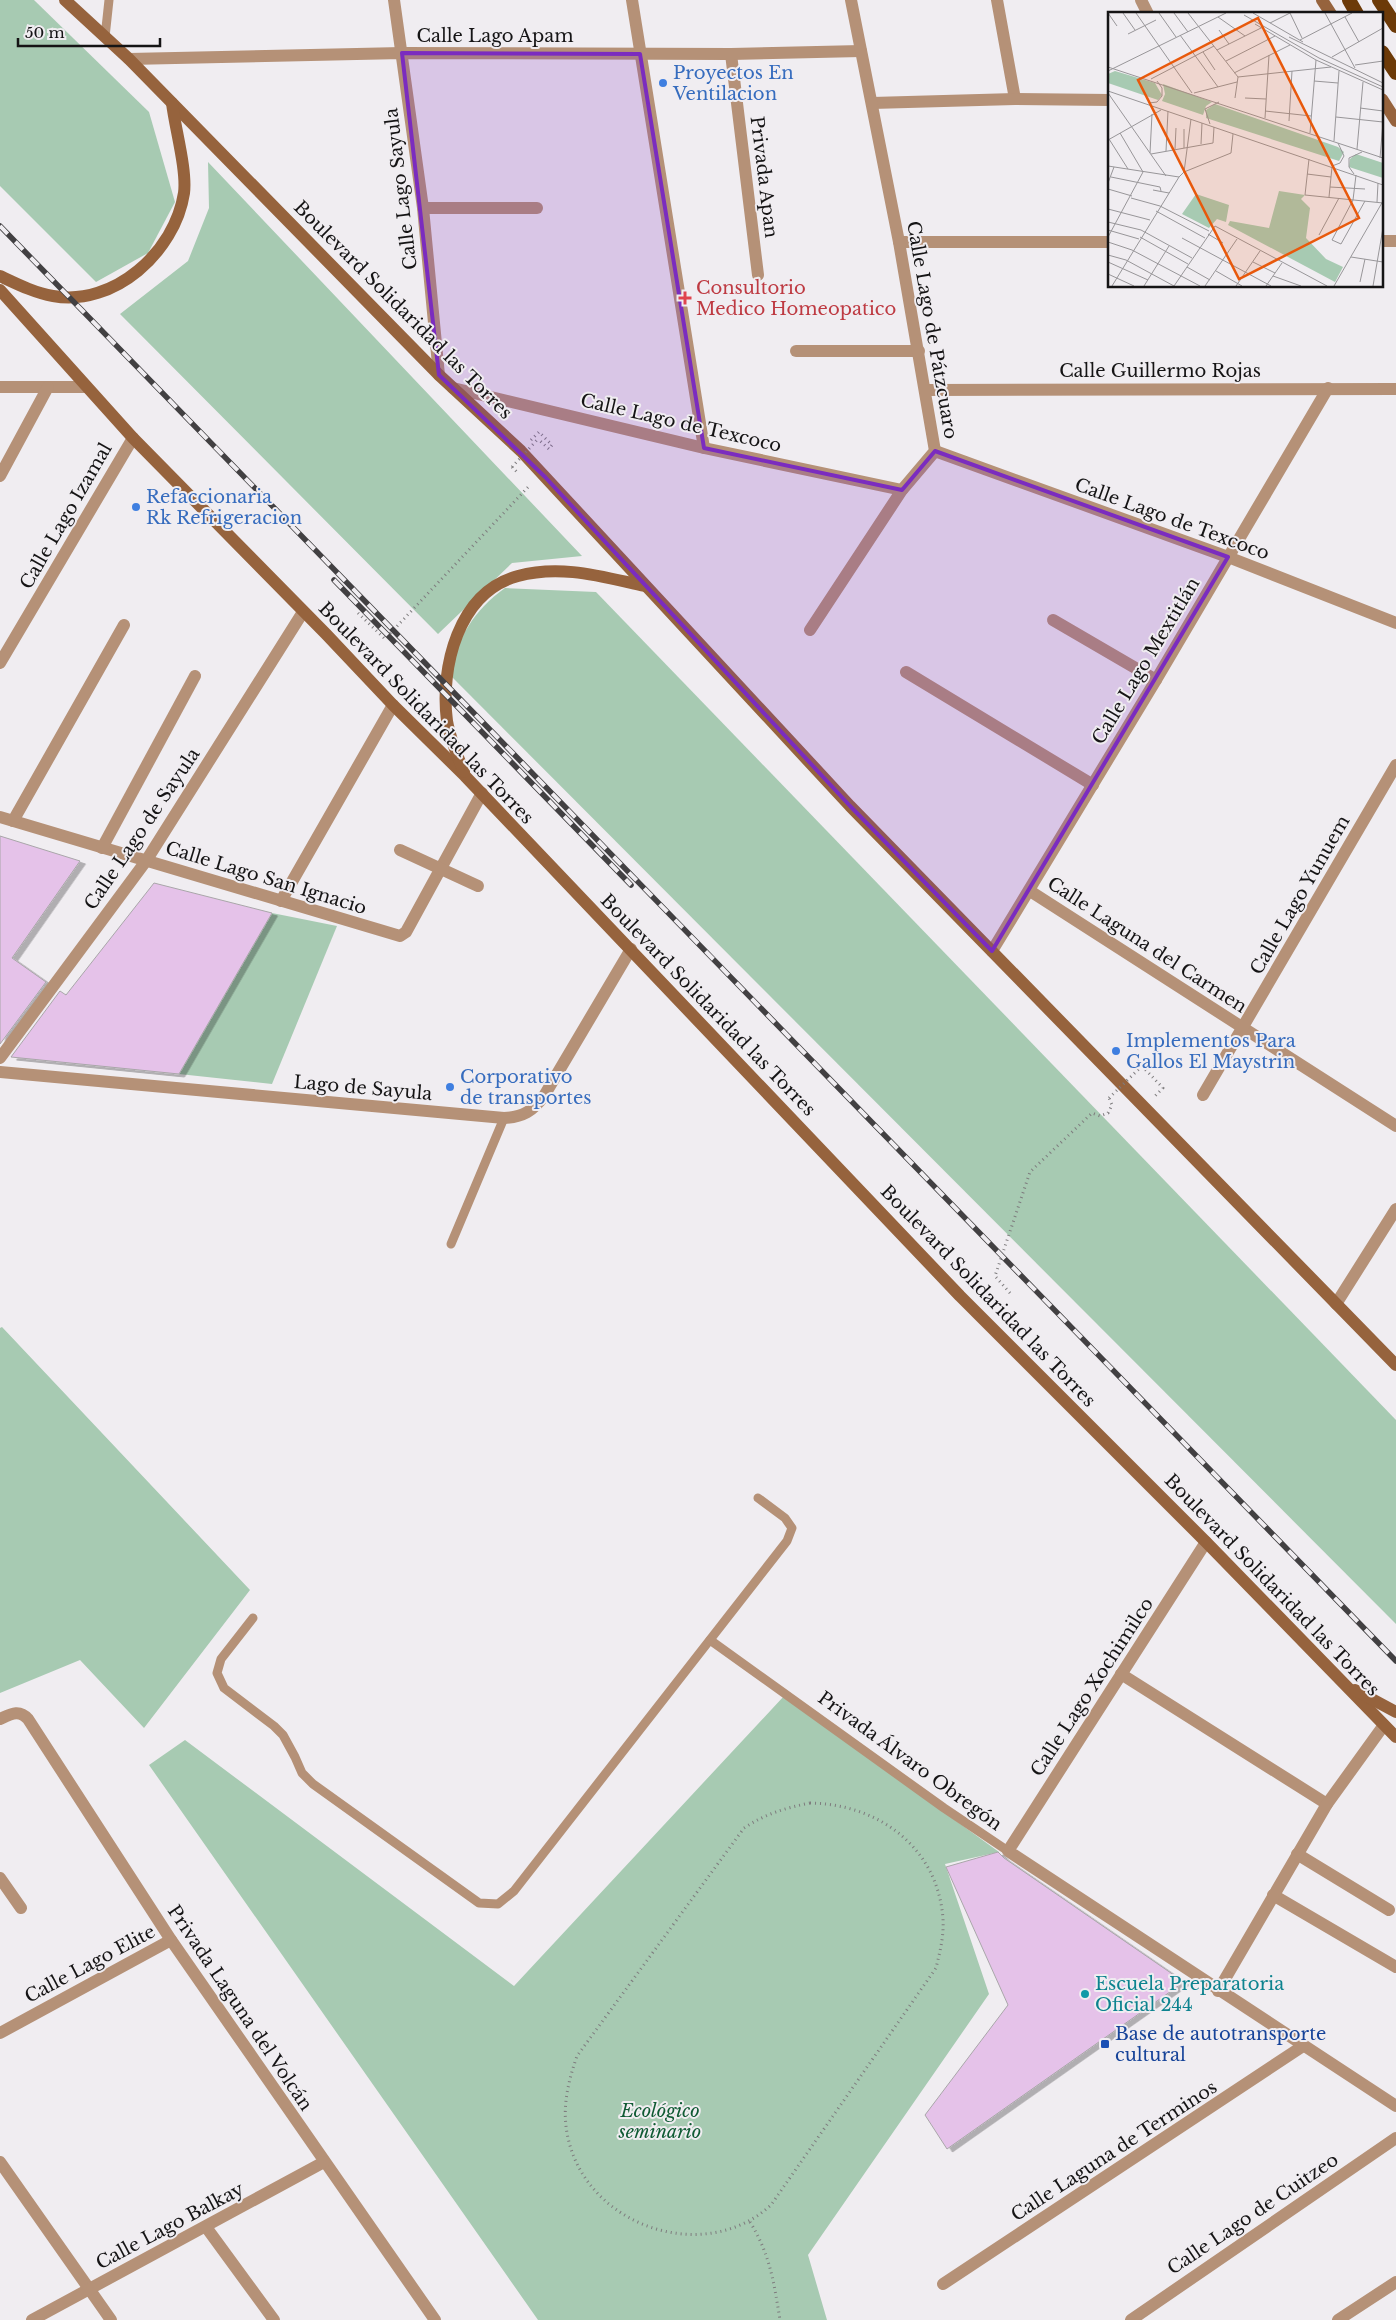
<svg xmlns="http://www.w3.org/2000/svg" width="1396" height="2320" font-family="'Libre Baskerville',serif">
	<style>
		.green { fill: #a7cab2 }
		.building { fill: #e5c2e9; stroke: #a9a6a9; filter: url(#shadow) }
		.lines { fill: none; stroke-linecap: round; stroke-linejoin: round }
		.path { stroke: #7e7c7e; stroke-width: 3; stroke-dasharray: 1 4; stroke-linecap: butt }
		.service { stroke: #b59177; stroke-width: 9 }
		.minor { stroke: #b59177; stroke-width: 12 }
		.secondary { stroke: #96633d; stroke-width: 12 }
		.trunk { stroke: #6c3a08; stroke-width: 14 }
		.rail-casing { stroke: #424042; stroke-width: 5.5 }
		.rail { stroke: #f0edf1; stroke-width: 4; stroke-dasharray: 11; stroke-linecap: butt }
		.path-bridge { stroke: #7e7c7e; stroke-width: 3; stroke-dasharray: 1 4; stroke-linecap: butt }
		.marked { fill: #7b2cbf; fill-opacity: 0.2; stroke: #7b2cbf; stroke-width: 4; stroke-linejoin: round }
		.shop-dot { fill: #3f7fe0; stroke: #f0edf1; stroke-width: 2 }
		.health-dot { fill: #e0444e; stroke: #f0edf1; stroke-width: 2 }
		.culture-dot { fill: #0f9aa8; stroke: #f0edf1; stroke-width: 2 }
		.transit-dot { fill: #1a4fb4; stroke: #f0edf1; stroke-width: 2 }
		.labels { text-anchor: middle; stroke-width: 4; stroke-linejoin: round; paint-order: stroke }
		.street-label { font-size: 18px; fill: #151415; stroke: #f0edf1 }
		.shop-label { font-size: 18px; fill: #366cbe; stroke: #f0edf1; text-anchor: start }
		.health-label { font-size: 18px; fill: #be3a42; stroke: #f0edf1; text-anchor: start }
		.culture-label { font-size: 18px; fill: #0d838f; stroke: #f0edf1; text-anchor: start }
		.transit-label { font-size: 18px; fill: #164399; stroke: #f0edf1; text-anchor: start }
		.park-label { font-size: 18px; font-style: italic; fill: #0f5a33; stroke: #f0edf1 }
		.inset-road { fill: none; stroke: #989699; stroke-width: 1 }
		.view { fill: #e8590c; fill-opacity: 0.15; stroke: #e8590c; stroke-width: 2.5 }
		.inset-edge { fill: none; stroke: #151415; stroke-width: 2.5 }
	</style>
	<defs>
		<filter id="shadow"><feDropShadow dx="5.5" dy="3" stdDeviation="0" flood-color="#0004"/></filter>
	</defs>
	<rect width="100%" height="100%" fill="#f0edf1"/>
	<g class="green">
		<polygon points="0,0 34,0 149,112 175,202 148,253 96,282 0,186"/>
		<polygon points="208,162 582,556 512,563 438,634 120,314 188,261 209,208"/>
		<path d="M505,588L596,592L1396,1420V1624L450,675C457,638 474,610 505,588Z"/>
		<polygon points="272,913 337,926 272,1084 179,1074"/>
		<polygon points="2,1327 250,1590 144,1728 80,1660 0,1693 0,1328"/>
		<polygon points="784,1696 999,1852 945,1864 989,1994 808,2255 827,2320 538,2320 149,1765 185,1740 514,1986"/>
	</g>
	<g class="building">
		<polygon points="0,836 80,861 12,958 46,982 0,1044"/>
		<polygon points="154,883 272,913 179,1074 11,1057 60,991 66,995"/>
		<polygon points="998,1852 1004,1858 1184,1982 947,2149 925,2115 1008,2005 946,1867"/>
	</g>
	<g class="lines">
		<g class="path">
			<polyline points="531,440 539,432 552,445 549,449 538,439"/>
			<polyline points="512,467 517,472"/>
			<polyline points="358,613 385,639 530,485"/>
			<polyline points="1142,1066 1163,1088 1155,1096"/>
			<polyline points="1010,1293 995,1276 1030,1172 1092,1113 1100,1116 1108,1113 1112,1105 1109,1098"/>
			<path d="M810,1803C878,1804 938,1847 943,1919C944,1936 940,1952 936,1968L771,2205C706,2265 591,2228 569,2142C561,2112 567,2085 577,2056L744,1828C765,1814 785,1808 810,1803Z"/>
			<path d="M750,2222C770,2254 774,2283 780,2320"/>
		</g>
		<g class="service">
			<polyline points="105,37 109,0"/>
			<polyline points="451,1244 504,1118"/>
			<polyline points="253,1618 221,1659 217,1673 224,1688 274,1726 283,1735 295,1757 302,1773 313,1784 479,1903 498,1904 514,1891 787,1541 792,1528 785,1518 758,1498"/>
			<polyline points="710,1640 944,1808 1008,1851"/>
		</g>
		<g class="minor">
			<polyline points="394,0 423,208 439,375"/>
			<polyline points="632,0 704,448"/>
			<polyline points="997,0 1015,99"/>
			<polyline points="1141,0 1148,14"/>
			<polyline points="731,54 758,275"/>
			<polyline points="129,59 402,53 731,54 861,51"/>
			<polyline points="872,103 1015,99 1110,100"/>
			<polyline points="423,208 537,208"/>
			<polyline points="1382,241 1396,241"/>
			<polyline points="899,242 1110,242"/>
			<polyline points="796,351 919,351"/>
			<polyline points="0,387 86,387"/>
			<polyline points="453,388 704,448 902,490"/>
			<polyline points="925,390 1396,389"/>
			<polyline points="935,451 1228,557 1396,623"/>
			<polyline points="0,476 48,387"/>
			<polyline points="1053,620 1156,680"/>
			<polyline points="810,630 902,490 935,451 899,242 851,0"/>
			<polyline points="0,663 133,438"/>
			<polyline points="906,672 1093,785"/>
			<polyline points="0,817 400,936 406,932 482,793"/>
			<polyline points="13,821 124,625"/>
			<polyline points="102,848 195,676"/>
			<polyline points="400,850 478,886"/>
			<polyline points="1030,891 1396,1126"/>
			<polyline points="281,901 393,705"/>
			<polyline points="992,951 1156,680 1328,388"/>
			<polyline points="0,1058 146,861 303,612"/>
			<path d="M0,1072L504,1118C523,1117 533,1111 544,1096L631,949"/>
			<polyline points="1203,1095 1396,765"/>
			<polyline points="1336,1304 1396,1209"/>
			<polyline points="1206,1542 1008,1851 1396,2106"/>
			<polyline points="1121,1674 1327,1804"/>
			<path d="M0,1719C11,1714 19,1709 28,1719L171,1940L435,2320"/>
			<polyline points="1297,1854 1389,1910"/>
			<polyline points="0,1878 21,1908"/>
			<polyline points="1273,1895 1396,1967"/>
			<polyline points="1218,1991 1327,1804 1384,1725"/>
			<polyline points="0,2033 171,1940"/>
			<polyline points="0,2162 111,2320"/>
			<polyline points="206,2227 274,2320"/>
			<polyline points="943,2284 1303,2046"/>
			<polyline points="32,2320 324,2162"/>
			<polyline points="1131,2320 1396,2138"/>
			<polyline points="1338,2320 1396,2282"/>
		</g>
		<g class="secondary">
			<polyline points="65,0 129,59 439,375 521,451 850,806 1396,1365"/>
			<polyline points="1322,0 1331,14"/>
			<polyline points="1382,99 1396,121"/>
			<path d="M0,276C17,284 35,293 53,296C114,307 175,252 184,193C187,170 175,128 172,103"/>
			<polyline points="0,290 133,438 326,634 393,705 465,776 960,1296 1206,1542 1396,1737"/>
			<path d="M464,772C457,755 450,739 447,721C440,668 458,592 518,576C561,564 603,577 645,586"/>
			<polyline points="1355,1690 1396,1712"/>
		</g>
		<g class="trunk">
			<polyline points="1349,0 1357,14"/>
			<polyline points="1379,0 1396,26"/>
			<polyline points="1382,52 1396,73"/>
		</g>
		<defs>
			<g id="rail">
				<polyline points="0,226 1396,1661"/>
				<polyline points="334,580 631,885"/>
			</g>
		</defs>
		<use href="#rail" class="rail-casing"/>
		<use href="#rail" class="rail"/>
		<g class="path-bridge">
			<polyline points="512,467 538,439"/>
			<polyline points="1109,1098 1142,1066"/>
		</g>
	</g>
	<path class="marked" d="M402,53L640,54L704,448L902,490L935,451L1228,557L992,951L850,806L545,477L439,375Z"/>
	<g class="shop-dot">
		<circle cx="663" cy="83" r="5"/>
		<circle cx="136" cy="507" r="5"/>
		<circle cx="1116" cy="1051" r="5"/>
		<circle cx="450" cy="1087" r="5"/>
	</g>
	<path class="health-dot" d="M682.5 290.5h5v5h5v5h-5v5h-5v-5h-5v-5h5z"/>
	<circle class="culture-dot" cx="1085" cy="1994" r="5"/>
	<rect class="transit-dot" x="1100" y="2039" width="10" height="10" rx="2.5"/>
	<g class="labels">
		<g class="street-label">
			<text x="495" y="42">Calle Lago Apam</text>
			<text transform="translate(764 177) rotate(83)" y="6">Privada Apan</text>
			<text transform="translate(401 189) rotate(-97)" y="6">Calle Lago Sayula</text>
			<text transform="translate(403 310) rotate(45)" y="6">Boulevard Solidaridad las Torres</text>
			<text transform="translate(932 330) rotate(80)" y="6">Calle Lago de Pátzcuaro</text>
			<text x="1160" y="377">Calle Guillermo Rojas</text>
			<text transform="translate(681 423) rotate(13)" y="6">Calle Lago de Texcoco</text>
			<text transform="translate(66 516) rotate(-60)" y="6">Calle Lago Izamal</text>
			<text transform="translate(1172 519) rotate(20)" y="6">Calle Lago de Texcoco</text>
			<text transform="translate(1146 661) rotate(-59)" y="6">Calle Lago Mextitlán</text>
			<text transform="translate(426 713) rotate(46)" y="6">Boulevard Solidaridad las Torres</text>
			<text transform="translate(142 829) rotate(-56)" y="6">Calle Lago de Sayula</text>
			<text transform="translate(266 878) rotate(17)" y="6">Calle Lago San Ignacio</text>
			<text transform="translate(1300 895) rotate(-60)" y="6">Calle Lago Yunuem</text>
			<text transform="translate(1147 945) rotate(33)" y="6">Calle Laguna del Carmen</text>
			<text transform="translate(708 1005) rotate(46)" y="6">Boulevard Solidaridad las Torres</text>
			<text transform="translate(363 1088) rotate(5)" y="6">Lago de Sayula</text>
			<text transform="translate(988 1296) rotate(46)" y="6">Boulevard Solidaridad las Torres</text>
			<text transform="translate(1272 1585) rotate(46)" y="6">Boulevard Solidaridad las Torres</text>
			<text transform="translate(1092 1687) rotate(-57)" y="6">Calle Lago Xochimilco</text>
			<text transform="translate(910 1761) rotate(36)" y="6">Privada Álvaro Obregón</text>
			<text transform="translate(90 1964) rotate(-28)" y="6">Calle Lago Elite</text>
			<text transform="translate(240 2008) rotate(56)" y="6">Privada Laguna del Volcán</text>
			<text transform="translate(1114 2151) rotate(-33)" y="6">Calle Laguna de Terminos</text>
			<text transform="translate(1253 2214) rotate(-34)" y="6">Calle Lago de Cuitzeo</text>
			<text transform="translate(170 2226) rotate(-28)" y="6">Calle Lago Balkay</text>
		</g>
		<g class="shop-label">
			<text x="673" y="79">Proyectos En<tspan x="673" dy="21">Ventilacion</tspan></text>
			<text x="146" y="503">Refaccionaria<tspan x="146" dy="21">Rk Refrigeracion</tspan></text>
			<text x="1126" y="1047">Implementos Para<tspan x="1126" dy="21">Gallos El Maystrin</tspan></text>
			<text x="460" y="1083">Corporativo<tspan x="460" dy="21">de transportes</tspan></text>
		</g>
		<g class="health-label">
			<text x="696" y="294">Consultorio<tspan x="696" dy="21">Medico Homeopatico</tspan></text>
		</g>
		<g class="culture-label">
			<text x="1095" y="1990">Escuela Preparatoria<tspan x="1095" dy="21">Oficial 244</tspan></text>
		</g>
		<g class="transit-label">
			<text x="1115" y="2040">Base de autotransporte<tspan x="1115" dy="21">cultural</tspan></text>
		</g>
		<g class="park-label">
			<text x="660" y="2117">Ecológico<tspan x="660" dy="21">seminario</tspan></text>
		</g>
	</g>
	<g transform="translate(1108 12)">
		<rect width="275" height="275" fill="#f0edf1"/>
		<path d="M7,59L47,71L54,83L50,88L0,71V62ZM55,72L104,90L98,94L95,103L54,89L57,82ZM107,92L230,135L236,140L231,149L98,106V98ZM248,142L275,151V166L241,155L242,147ZM171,179L197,183L193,187L202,196L198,226L218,247L235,255L227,270L120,213L122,209L161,216ZM88,182L121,193L118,210L109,207L101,216L74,202Z" fill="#a7cab2"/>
		<path class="inset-road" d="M0,1L9,14M15,1L27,18M28,1L84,81M51,1L68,25M66,1L80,20M80,1L130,65L127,86M145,1L195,30M182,1L194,26M217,1L247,56M136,3L211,46L275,75M110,5L137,24M237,5L251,30M162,11L182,1M147,12L208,48L275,78M111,18L121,32M20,22L48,8M72,23L110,75M181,25L275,71M192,28L244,1M109,38L153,16M95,40L107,58M224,45L275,16M118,49L167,24M247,53L275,49M0,55L275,146M0,59L118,1M126,61L182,33M130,65L223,55M43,67L106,34M206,69L230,71M0,79L275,173M0,81L58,164M86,81L129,70M137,86L158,87M41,91L49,90L54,84V76L49,69M252,96L275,99M157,99L203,104M228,105L275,110M157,106L161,43M181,109L184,59M102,112L97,97L111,90M202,121L208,48M1,127L20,157M0,128L53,98M226,129L231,59M93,132L94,111M76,136V117M67,137L68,116M249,137L255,70M58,139L60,99M42,141L44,102M43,142L105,131L106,115M272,146L275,110M201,147L197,183L275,191M0,154L71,165M224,154L232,151L236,144L230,131M76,160L83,107M199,162L223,165M246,162L241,155V146L254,140M248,163L245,188L224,228L233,232L257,189M3,165L52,175L53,179M0,171L6,155M222,175L257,177M0,177L24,184M45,178L61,181M221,185L224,155M23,186L52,194L101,219M269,190L270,171M0,197L42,208M48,199L97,226M0,210L33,218L84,246M0,218L31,227M100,222L115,231M211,223L231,186M0,225L35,160L12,121M32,225L80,252M74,226L163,274M0,230L24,238L92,274M0,243L18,248L66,274M243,245L275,250M0,250L40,268M145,250L167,261M79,255L102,268M108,259L134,274M0,262L26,274M165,264L193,274M252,270L257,247M4,274L71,165L76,160L123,141L125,122M36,274L61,234M66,274L107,214L219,274M97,274L129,227M128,274L152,239M158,274L174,251M226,274L275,189M265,274L275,216"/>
		<path class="view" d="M150,6L251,206L131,267L30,68Z"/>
		<rect width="275" height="275" class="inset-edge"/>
	</g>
	<path d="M18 38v8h142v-8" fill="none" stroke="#151415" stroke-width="2.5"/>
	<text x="25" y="38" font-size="15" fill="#151415" stroke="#f0edf1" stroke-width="4" paint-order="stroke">50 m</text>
</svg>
